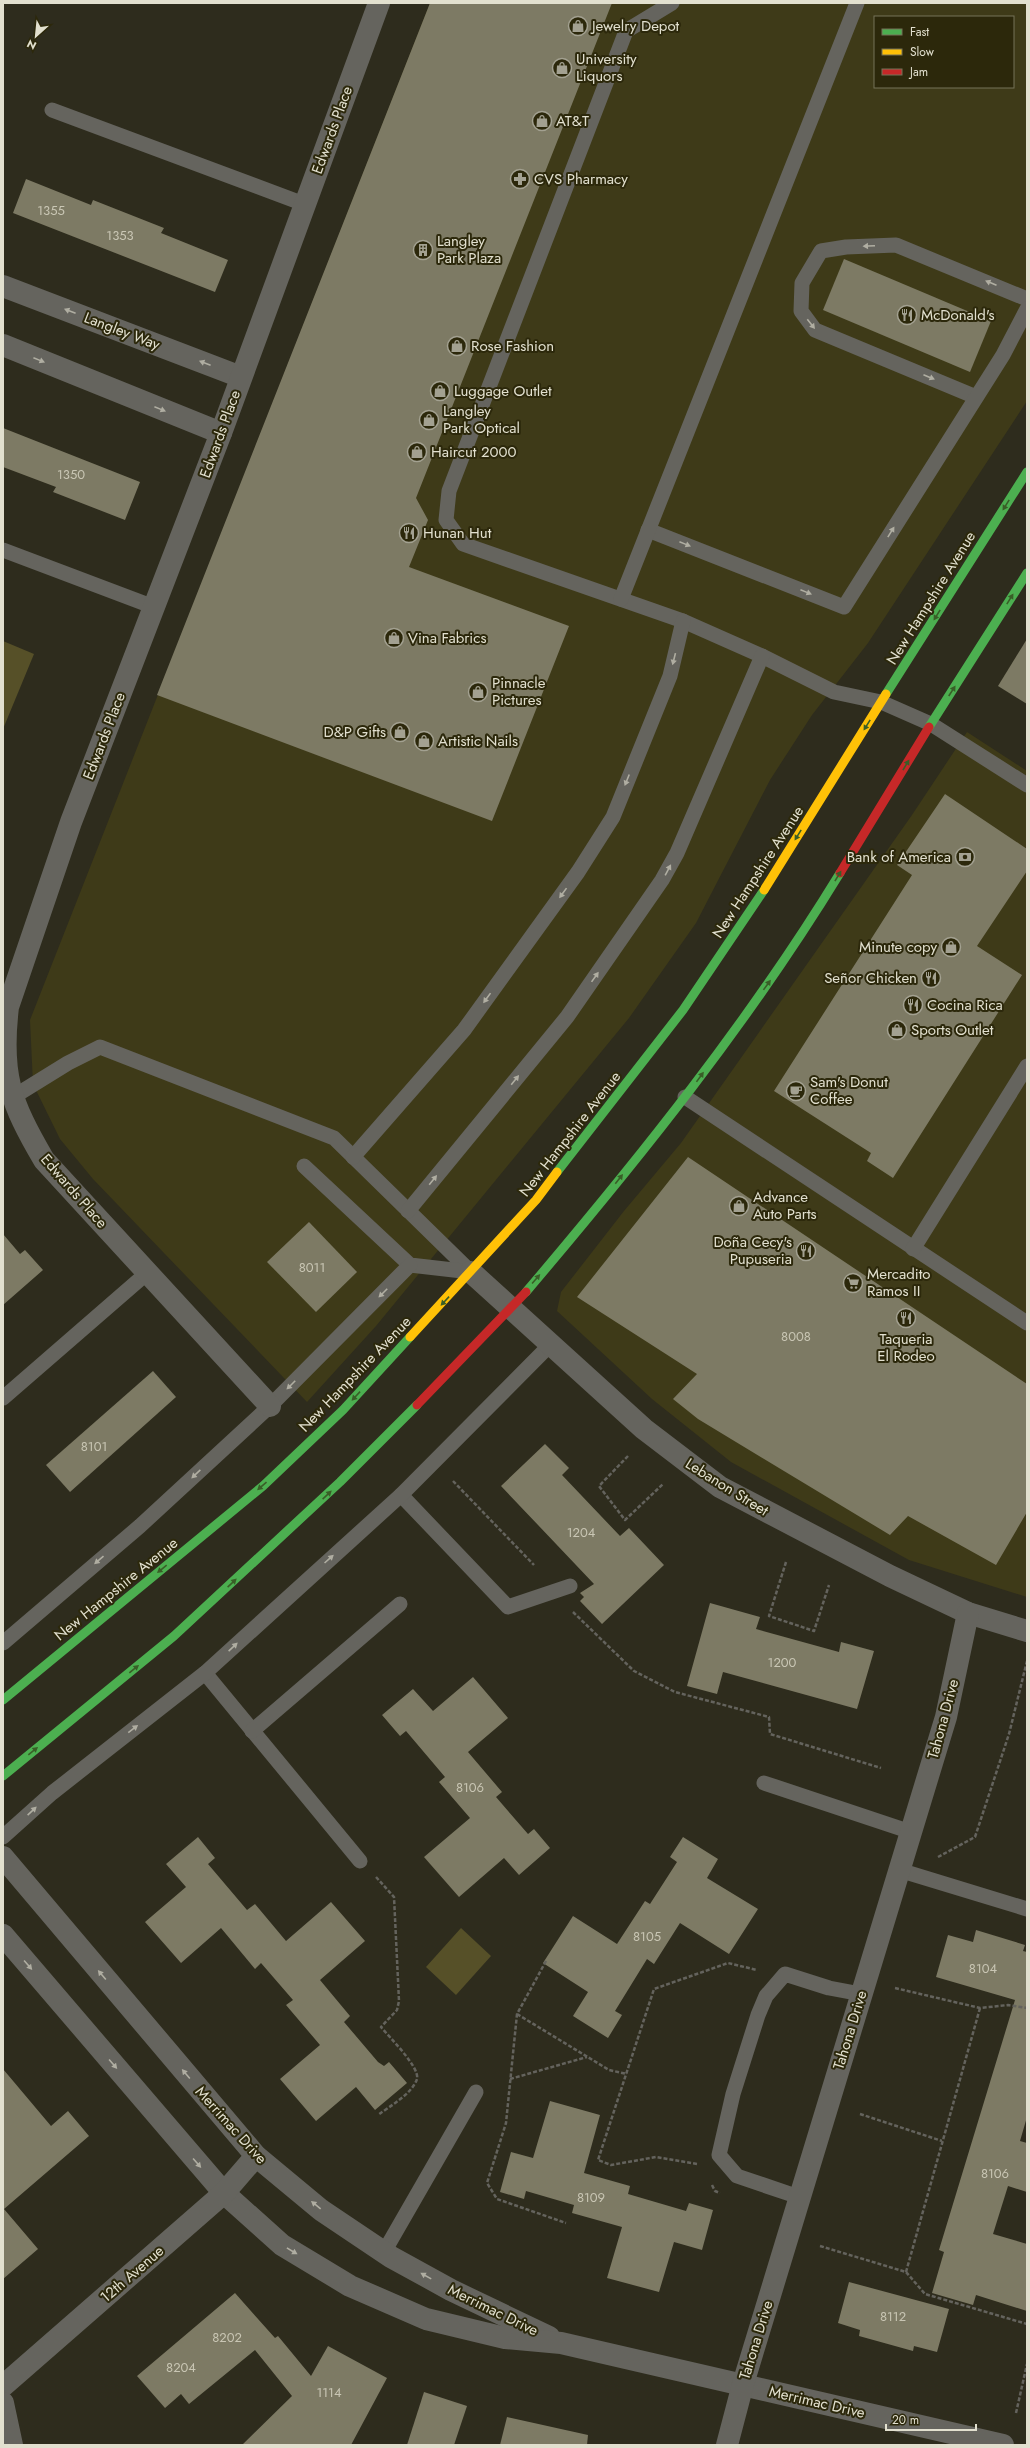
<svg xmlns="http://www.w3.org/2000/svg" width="1030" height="2448" font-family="Jost,sans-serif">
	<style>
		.built { fill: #3e3a18; fill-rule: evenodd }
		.green { fill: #565028 }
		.building { fill: #7d7a64 }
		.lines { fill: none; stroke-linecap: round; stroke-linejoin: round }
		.path { stroke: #64635d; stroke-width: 2.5; stroke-dasharray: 4 2; stroke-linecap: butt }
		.lane { stroke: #65645e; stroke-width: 15 }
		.street { stroke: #65645e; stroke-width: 22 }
		.fast { stroke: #4caf50; stroke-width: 9 }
		.slow { stroke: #ffc107; stroke-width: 9 }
		.jam { stroke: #c62828; stroke-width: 9 }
		.oneway { fill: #b0aea2 }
		.oneway2 { fill: #395e27 }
		.labels { text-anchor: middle; stroke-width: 4; stroke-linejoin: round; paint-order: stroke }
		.number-label { font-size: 13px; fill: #c9c6b4 }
		.poi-label { font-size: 15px; fill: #e2e0cf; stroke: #2c280b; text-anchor: start }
		.street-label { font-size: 15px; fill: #e2e0cf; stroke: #2c280b }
	</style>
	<rect width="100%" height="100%" fill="#2e2c1d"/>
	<g class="built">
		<path d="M430,3H1027V401L868,643L812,715L770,780L696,923L629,1018L376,1326L307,1402L93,1179L60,1139L33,1084L30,1020ZM875,17H1013V87H875Z"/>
		<polygon points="967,732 1027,771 1027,1597 909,1560 731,1462 652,1399 557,1311 561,1292 624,1211 681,1143 912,815"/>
	</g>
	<g class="green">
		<polygon points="3,641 34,654 3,729"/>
		<polygon points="461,1928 491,1956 456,1995 426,1967"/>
	</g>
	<g class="building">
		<polygon points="430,3 612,3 416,498 428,520 409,567 569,626 492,821 157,695"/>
		<polygon points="26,179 91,205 93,200 164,228 161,233 228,260 215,292 13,213"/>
		<polygon points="844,259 991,321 970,372 823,310"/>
		<polygon points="3,428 140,482 125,520 53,492 56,487 3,467"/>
		<polygon points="1027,639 1027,704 998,686"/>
		<polygon points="945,794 1027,849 1027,871 977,946 1022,975 893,1178 867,1161 871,1153 774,1091 912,875 897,865"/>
		<polygon points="688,1157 1027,1384 1027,1512 996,1565 908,1516 890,1535 698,1419 673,1399 697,1374 577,1297"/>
		<polygon points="309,1222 357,1272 316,1312 267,1262"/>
		<polygon points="3,1234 20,1254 25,1250 43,1270 3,1305"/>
		<polygon points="153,1371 176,1397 70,1492 46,1465"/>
		<polygon points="545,1444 569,1468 562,1475 620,1536 629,1528 664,1565 602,1624 580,1601 584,1597 580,1593 594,1584 501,1486"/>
		<polygon points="710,1603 760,1617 756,1629 839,1652 841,1642 874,1651 857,1709 723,1672 717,1694 687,1686"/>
		<polygon points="473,1677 508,1718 468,1752 502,1792 496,1797 528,1834 534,1829 550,1848 519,1875 504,1858 459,1897 424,1857 470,1818 439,1782 445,1777 406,1731 400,1736 382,1715 413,1689 433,1711"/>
		<polygon points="198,1837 215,1858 208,1864 247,1910 255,1904 286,1941 331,1902 365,1941 320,1980 350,2016 344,2022 378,2062 384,2066 389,2062 407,2083 375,2110 356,2087 316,2121 280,2079 320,2045 286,2005 293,2000 261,1963 255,1969 221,1928 181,1963 145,1922 186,1887 166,1864"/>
		<polygon points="683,1837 718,1859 707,1878 758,1909 729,1954 680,1923 654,1964 647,1959 615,2011 622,2015 608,2038 573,2016 588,1992 543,1963 573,1916 617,1944 645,1901 650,1904 677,1862 670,1857"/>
		<polygon points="976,1930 1025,1945 1023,1951 1027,1952 1027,2117 1020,2141 1027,2143 1027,2192 1008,2186 993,2234 1027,2244 1027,2311 976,2295 973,2305 932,2293 944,2252 939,2250 1015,2000 936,1977 948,1935 973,1942"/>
		<polygon points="3,2069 51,2126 68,2111 89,2136 4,2209 38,2249 3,2279"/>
		<polygon points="550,2101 600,2115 584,2173 630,2186 628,2194 686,2211 689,2203 713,2210 702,2250 674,2242 659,2292 607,2278 622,2227 572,2213 574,2205 526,2191 524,2199 500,2192 511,2152 533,2158"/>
		<polygon points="849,2282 949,2309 937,2352 914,2346 913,2351 859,2336 860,2330 838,2323"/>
		<polygon points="235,2293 275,2338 278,2336 311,2376 328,2346 387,2378 351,2445 242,2445 292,2396 255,2350 189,2404 181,2394 165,2408 137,2376"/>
		<polygon points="424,2392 467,2406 454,2445 407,2445"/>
		<polygon points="507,2417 588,2435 587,2445 500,2445"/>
	</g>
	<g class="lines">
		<g class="path">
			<polyline points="628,1456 599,1486 625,1520 663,1484"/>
			<polyline points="453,1481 534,1565"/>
			<polyline points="786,1562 769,1616 814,1631 829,1585"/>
			<polyline points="573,1612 634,1671 675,1692 769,1717 770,1734 881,1768"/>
			<polyline points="938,1857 975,1837 1009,1734 1027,1661"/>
			<path d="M376,1877L394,1897L399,2001L397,2010L381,2027C389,2037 420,2067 417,2079C412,2094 390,2106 378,2115"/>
			<polyline points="546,1961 517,2014 506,2123 487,2183 497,2199 566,2223"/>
			<polyline points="895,1988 980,2008 1008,2005 1027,2008"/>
			<polyline points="517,2014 609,2070 627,2074"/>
			<polyline points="510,2079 587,2057"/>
			<polyline points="860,2114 942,2141"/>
			<polyline points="697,2164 656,2157 611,2165 598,2160 654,1989 728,1963 757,1970"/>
			<polyline points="712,2185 715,2191 720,2193"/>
			<polyline points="820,2246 906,2272 925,2294 1027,2324"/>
			<polyline points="906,2272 980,2008"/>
			<polyline points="1016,2413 1027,2364"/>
		</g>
		<g class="lane">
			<polyline points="672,3 626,31 449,491 446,520 463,544 683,621 762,656 834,692 881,702 931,724 1027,785"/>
			<polyline points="52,110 304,204"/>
			<polyline points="976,397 815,330 801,311 802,283 821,251 846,247 896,245 1027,299"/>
			<polyline points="648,530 844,607 1003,355 1027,309"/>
			<polyline points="3,550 154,607"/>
			<polyline points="621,599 857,3"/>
			<polyline points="13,1097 68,1063 100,1047 334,1138 471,1272"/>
			<polyline points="685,1097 1027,1323"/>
			<polyline points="353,1157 464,1030 578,872 613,817 670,676 683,621"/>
			<polyline points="304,1166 410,1265 471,1272"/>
			<polyline points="408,1211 567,1017 662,880 677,853 762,656"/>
			<polyline points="913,1249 1027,1066"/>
			<polyline points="3,1398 147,1273"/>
			<polyline points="401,1495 508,1607 570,1586"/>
			<polyline points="3,1643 140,1526 270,1406 410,1265"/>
			<polyline points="205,1673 360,1861"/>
			<polyline points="252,1731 400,1604"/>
			<polyline points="764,1783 911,1832"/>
			<polyline points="3,1837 52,1793 205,1673 401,1495 550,1345"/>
			<polyline points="899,1870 1027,1909"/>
			<polyline points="799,2197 737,2176 719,2155 733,2094 758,2015 766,1996 785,1974 829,1988 861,1994"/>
			<polyline points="384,2252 476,2092"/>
		</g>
		<g class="street">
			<polyline points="3,286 241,377"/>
			<polyline points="3,345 221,433"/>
			<polyline points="471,1272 644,1429 720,1487 890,1576 968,1613 1027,1631"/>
			<path d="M270,1406L44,1160C10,1102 0,1074 8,1007L71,822L221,433L379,3"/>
			<polyline points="3,1857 256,2156 321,2210 391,2257 451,2290 549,2337"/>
			<polyline points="3,1935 224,2193 282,2245 350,2286 426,2319 505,2338 561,2343 1003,2445"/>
			<polyline points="3,2386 224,2193 256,2156"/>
			<polyline points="3,2403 12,2445"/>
			<polyline points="727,2445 743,2384 946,1717 968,1613"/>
		</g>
		<g class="fast">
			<polyline points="886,694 1027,472"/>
			<polyline points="929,727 1027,573"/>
			<polyline points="557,1172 683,1010 764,890"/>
			<path d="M526,1292C639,1159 749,1022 840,873"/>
			<polyline points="3,1700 263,1486 343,1410 410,1337"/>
			<polyline points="3,1776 174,1636 340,1482 417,1405"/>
		</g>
		<g class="slow">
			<polyline points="764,890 886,694"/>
			<polyline points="410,1337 536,1200 557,1172"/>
		</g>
		<g class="jam">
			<polyline points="840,873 929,727"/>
			<polyline points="417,1405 526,1292"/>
		</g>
	</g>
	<defs><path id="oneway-solid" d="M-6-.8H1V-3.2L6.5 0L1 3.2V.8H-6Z"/></defs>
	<g class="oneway">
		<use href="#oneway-solid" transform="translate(869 246) rotate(178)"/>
		<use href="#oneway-solid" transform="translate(991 283) rotate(-157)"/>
		<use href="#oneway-solid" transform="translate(70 311) rotate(-159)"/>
		<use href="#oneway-solid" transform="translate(811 324) rotate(52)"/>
		<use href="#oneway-solid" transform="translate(39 360) rotate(22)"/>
		<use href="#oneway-solid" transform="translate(205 363) rotate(-159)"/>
		<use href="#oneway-solid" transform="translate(929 377) rotate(23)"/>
		<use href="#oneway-solid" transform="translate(160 409) rotate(22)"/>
		<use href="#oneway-solid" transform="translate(891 532) rotate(-58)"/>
		<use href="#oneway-solid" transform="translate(685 544) rotate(22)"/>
		<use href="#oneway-solid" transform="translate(806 592) rotate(22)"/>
		<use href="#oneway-solid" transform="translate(674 659) rotate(104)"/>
		<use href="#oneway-solid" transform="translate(627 780) rotate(112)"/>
		<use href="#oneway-solid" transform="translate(668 870) rotate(-62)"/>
		<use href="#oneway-solid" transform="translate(563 893) rotate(126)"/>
		<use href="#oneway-solid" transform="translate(595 977) rotate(-55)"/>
		<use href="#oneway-solid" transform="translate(487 998) rotate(126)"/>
		<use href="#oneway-solid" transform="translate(515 1080) rotate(-51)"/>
		<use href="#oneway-solid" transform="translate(433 1180) rotate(-51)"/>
		<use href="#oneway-solid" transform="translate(383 1293) rotate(135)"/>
		<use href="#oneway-solid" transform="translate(291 1385) rotate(135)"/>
		<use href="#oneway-solid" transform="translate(196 1474) rotate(137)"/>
		<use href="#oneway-solid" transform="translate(329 1559) rotate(-42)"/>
		<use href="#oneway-solid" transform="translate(99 1560) rotate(139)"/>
		<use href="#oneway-solid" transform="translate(233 1647) rotate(-43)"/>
		<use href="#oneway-solid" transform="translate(133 1729) rotate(-38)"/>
		<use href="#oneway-solid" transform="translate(32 1811) rotate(-43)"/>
		<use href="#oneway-solid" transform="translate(28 1965) rotate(49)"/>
		<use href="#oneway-solid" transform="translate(102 1975) rotate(-130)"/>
		<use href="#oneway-solid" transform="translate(113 2064) rotate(49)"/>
		<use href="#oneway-solid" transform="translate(186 2074) rotate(-130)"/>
		<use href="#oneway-solid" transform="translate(197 2163) rotate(49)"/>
		<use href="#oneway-solid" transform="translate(316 2205) rotate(-141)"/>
		<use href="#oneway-solid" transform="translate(292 2251) rotate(31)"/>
		<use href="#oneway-solid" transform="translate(426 2276) rotate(-151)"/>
	</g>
	<g class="oneway2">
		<use href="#oneway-solid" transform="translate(1006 505) rotate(122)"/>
		<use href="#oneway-solid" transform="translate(1010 599) rotate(-58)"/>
		<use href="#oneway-solid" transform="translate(937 615) rotate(122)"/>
		<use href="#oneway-solid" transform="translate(952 691) rotate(-57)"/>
		<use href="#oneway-solid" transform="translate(867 725) rotate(122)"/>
		<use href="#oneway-solid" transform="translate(906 765) rotate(-59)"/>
		<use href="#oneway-solid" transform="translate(798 835) rotate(122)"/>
		<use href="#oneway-solid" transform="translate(838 876) rotate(-59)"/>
		<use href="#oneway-solid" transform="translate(767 985) rotate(-54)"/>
		<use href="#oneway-solid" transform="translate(700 1077) rotate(-54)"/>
		<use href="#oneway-solid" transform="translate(619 1179) rotate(-52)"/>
		<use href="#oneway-solid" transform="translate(536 1279) rotate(-49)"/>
		<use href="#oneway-solid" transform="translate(445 1301) rotate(133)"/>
		<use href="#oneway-solid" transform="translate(356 1396) rotate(133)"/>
		<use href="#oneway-solid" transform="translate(262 1486) rotate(139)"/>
		<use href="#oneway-solid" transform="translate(327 1495) rotate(-43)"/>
		<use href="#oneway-solid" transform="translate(162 1569) rotate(141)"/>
		<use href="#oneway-solid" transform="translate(232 1583) rotate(-43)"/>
		<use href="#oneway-solid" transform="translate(134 1669) rotate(-39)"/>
		<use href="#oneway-solid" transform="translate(33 1751) rotate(-39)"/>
	</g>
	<defs>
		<symbol id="shop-ring" viewBox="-11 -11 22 22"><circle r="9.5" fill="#2c280b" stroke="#a3a191" stroke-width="1.5"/><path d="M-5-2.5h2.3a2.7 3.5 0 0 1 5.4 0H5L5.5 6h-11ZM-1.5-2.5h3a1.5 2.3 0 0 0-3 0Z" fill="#a3a191"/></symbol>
		<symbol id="pharmacy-ring" viewBox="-11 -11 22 22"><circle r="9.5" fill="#2c280b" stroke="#a3a191" stroke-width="1.5"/><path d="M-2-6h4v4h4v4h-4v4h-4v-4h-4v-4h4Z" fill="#a3a191"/></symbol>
		<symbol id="building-ring" viewBox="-11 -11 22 22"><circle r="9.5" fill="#2c280b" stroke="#a3a191" stroke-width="1.5"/><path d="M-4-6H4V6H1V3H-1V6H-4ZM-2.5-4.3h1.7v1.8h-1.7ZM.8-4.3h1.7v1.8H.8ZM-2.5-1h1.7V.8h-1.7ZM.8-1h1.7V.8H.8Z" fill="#a3a191"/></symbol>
		<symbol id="restaurant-ring" viewBox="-11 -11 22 22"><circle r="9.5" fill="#2c280b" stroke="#a3a191" stroke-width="1.5"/><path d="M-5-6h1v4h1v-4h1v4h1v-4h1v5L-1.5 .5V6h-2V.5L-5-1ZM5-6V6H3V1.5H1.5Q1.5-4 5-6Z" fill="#a3a191"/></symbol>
		<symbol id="bank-ring" viewBox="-11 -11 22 22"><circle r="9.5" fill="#2c280b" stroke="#a3a191" stroke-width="1.5"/><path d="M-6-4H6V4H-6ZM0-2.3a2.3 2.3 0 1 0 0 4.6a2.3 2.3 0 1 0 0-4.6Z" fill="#a3a191"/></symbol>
		<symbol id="cafe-ring" viewBox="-11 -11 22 22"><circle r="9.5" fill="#2c280b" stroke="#a3a191" stroke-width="1.5"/><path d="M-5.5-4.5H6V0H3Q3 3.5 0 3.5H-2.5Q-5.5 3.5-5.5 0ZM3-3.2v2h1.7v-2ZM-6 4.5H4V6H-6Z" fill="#a3a191"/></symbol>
		<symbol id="supermarket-ring" viewBox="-11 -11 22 22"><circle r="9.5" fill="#2c280b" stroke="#a3a191" stroke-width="1.5"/><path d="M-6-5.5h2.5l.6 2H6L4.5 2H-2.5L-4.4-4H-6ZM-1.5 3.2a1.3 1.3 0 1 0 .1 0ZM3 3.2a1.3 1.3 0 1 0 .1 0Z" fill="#a3a191"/></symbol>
	</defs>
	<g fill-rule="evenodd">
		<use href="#shop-ring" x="567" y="15" width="22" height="22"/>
		<use href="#shop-ring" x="551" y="57" width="22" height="22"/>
		<use href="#shop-ring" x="531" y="110" width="22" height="22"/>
		<use href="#pharmacy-ring" x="509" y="168" width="22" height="22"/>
		<use href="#building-ring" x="412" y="239" width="22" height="22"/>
		<use href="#restaurant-ring" x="896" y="304" width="22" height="22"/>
		<use href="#shop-ring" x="446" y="335" width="22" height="22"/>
		<use href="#shop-ring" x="429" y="380" width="22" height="22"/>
		<use href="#shop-ring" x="418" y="409" width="22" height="22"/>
		<use href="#shop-ring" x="406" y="441" width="22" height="22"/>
		<use href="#restaurant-ring" x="398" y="522" width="22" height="22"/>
		<use href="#shop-ring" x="383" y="627" width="22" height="22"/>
		<use href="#shop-ring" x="467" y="681" width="22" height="22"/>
		<use href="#shop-ring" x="389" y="721" width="22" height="22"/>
		<use href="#shop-ring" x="413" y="730" width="22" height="22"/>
		<use href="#bank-ring" x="954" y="846" width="22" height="22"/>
		<use href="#shop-ring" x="940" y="936" width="22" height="22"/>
		<use href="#restaurant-ring" x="920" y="967" width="22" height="22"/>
		<use href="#restaurant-ring" x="902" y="994" width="22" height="22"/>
		<use href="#shop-ring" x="886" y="1019" width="22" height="22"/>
		<use href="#cafe-ring" x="785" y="1080" width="22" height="22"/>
		<use href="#shop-ring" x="728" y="1195" width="22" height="22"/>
		<use href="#restaurant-ring" x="795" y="1240" width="22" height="22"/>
		<use href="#supermarket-ring" x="842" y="1272" width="22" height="22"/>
		<use href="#restaurant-ring" x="895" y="1307" width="22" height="22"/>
	</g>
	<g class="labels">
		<g class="number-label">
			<text x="51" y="215">1355</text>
			<text x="120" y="240">1353</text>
			<text x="71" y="479">1350</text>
			<text x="312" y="1272">8011</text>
			<text x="796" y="1341">8008</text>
			<text x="94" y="1451">8101</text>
			<text x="581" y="1537">1204</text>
			<text x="782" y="1667">1200</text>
			<text x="470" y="1792">8106</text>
			<text x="647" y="1941">8105</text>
			<text x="983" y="1973">8104</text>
			<text x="995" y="2178">8106</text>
			<text x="591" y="2202">8109</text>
			<text x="893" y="2321">8112</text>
			<text x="227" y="2342">8202</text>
			<text x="181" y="2372">8204</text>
			<text x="329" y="2397">1114</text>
		</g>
		<g class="poi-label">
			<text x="592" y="31">Jewelry Depot</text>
			<text x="576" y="64">University<tspan x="576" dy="17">Liquors</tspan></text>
			<text x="556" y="126">AT&amp;T</text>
			<text x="534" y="184">CVS Pharmacy</text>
			<text x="437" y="246">Langley<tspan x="437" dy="17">Park Plaza</tspan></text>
			<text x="921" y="320">McDonald's</text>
			<text x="471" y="351">Rose Fashion</text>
			<text x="454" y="396">Luggage Outlet</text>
			<text x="443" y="416">Langley<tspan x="443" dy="17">Park Optical</tspan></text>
			<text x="431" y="457">Haircut 2000</text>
			<text x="423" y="538">Hunan Hut</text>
			<text x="408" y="643">Vina Fabrics</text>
			<text x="492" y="688">Pinnacle<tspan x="492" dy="17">Pictures</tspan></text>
			<text x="386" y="737" text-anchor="end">D&amp;P Gifts</text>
			<text x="438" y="746">Artistic Nails</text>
			<text x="951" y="862" text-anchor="end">Bank of America</text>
			<text x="937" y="952" text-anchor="end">Minute copy</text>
			<text x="917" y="983" text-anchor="end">Señor Chicken</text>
			<text x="927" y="1010">Cocina Rica</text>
			<text x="911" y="1035">Sports Outlet</text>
			<text x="810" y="1087">Sam's Donut<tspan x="810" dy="17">Coffee</tspan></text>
			<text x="753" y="1202">Advance<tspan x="753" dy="17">Auto Parts</tspan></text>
			<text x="792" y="1247" text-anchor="end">Doña Cecy's<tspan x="792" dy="17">Pupuseria</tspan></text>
			<text x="867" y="1279">Mercadito<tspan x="867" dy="17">Ramos II</tspan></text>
			<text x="906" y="1344" text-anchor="middle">Taqueria<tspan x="906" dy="17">El Rodeo</tspan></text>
		</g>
		<g class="street-label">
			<text transform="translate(332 130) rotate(-70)" y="5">Edwards Place</text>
			<text transform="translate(122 331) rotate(21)" y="5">Langley Way</text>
			<text transform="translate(220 434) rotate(-70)" y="5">Edwards Place</text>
			<text transform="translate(931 598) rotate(-58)" y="5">New Hampshire Avenue</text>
			<text transform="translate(104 736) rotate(-69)" y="5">Edwards Place</text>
			<text transform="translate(758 872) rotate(-57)" y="5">New Hampshire Avenue</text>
			<text transform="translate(570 1134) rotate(-52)" y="5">New Hampshire Avenue</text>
			<text transform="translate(74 1191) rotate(49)" y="5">Edwards Place</text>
			<text transform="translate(355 1374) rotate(-46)" y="5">New Hampshire Avenue</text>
			<text transform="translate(727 1487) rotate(32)" y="5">Lebanon Street</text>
			<text transform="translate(116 1589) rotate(-39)" y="5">New Hampshire Avenue</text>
			<text transform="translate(943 1719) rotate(-75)" y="5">Tahona Drive</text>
			<text transform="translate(850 2030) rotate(-73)" y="5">Tahona Drive</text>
			<text transform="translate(231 2125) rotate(48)" y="5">Merrimac Drive</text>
			<text transform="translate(132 2274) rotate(-41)" y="5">12th Avenue</text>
			<text transform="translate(493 2310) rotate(26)" y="5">Merrimac Drive</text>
			<text transform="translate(756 2340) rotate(-73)" y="5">Tahona Drive</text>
			<text transform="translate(817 2402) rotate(13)" y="5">Merrimac Drive</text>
		</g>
	</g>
	<rect width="1030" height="2448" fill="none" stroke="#e2e0cf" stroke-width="8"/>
	<rect x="874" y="16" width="140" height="72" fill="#2c280b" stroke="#757259"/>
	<rect x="882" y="29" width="20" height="6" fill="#4caf50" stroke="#757259"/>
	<text x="910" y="36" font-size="12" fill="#e2e0cf">Fast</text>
	<rect x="882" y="49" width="20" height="6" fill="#ffc107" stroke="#757259"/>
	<text x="910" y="56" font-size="12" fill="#e2e0cf">Slow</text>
	<rect x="882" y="69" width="20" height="6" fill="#c62828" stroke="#757259"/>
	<text x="910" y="76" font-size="12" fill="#e2e0cf">Jam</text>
	<g transform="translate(36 36) rotate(207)" stroke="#2c280b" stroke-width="3" paint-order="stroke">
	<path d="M0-3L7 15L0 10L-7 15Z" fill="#e2e0cf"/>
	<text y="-6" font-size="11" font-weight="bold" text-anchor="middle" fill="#e2e0cf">N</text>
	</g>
	<path d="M886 2424v6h90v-6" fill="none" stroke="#e2e0cf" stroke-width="2"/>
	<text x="892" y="2424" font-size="12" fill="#e2e0cf" stroke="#2c280b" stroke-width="3" paint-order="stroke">20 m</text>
</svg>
